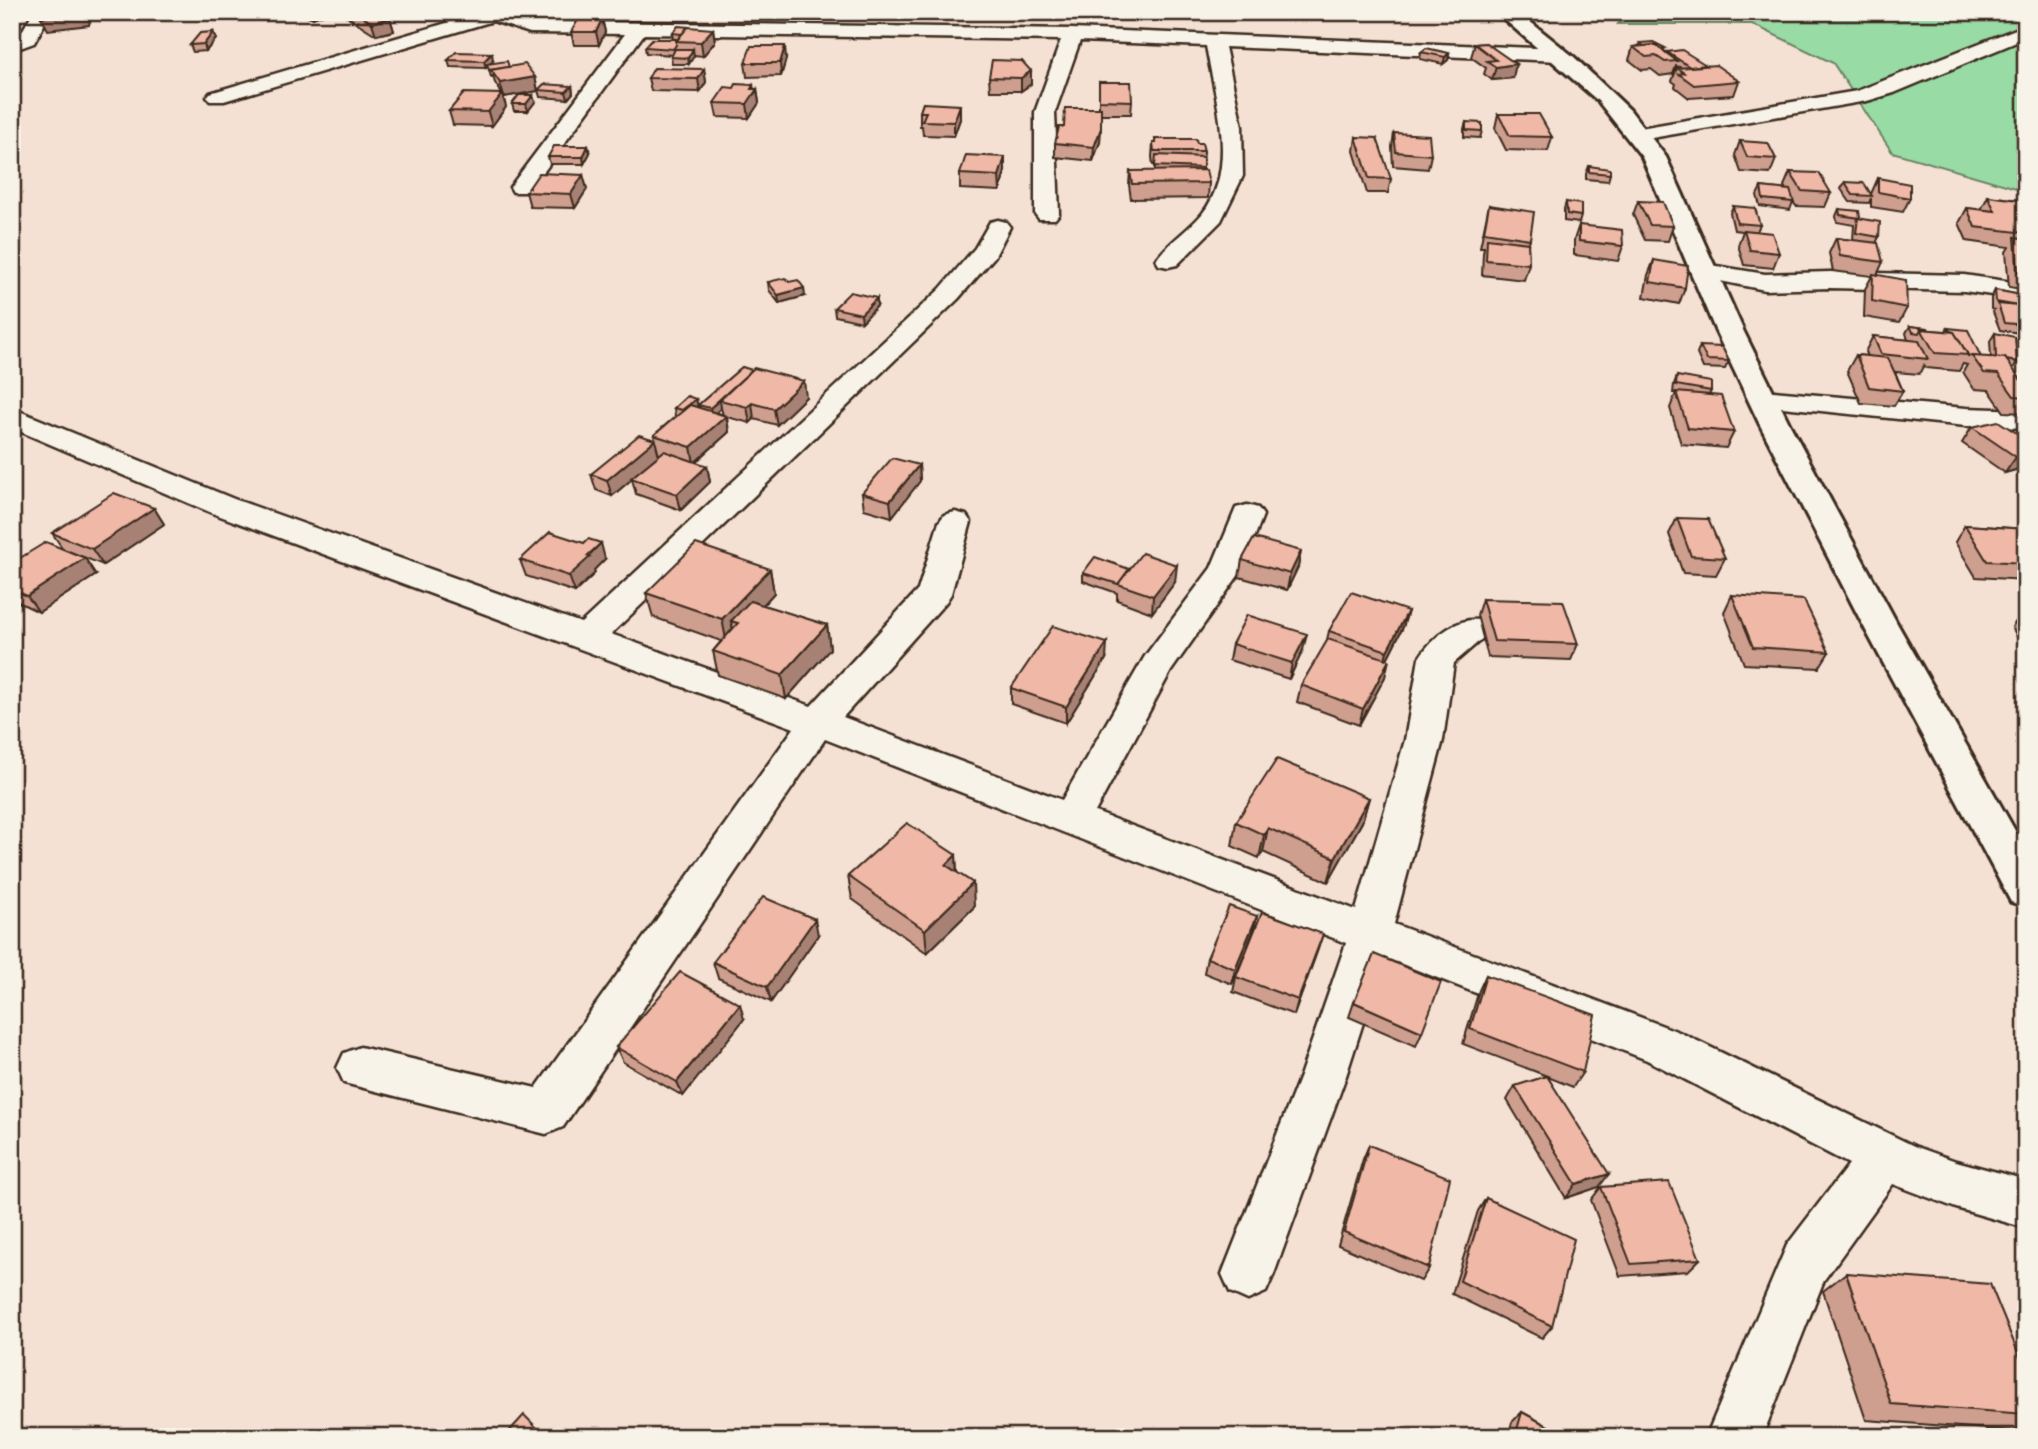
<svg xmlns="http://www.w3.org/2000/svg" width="2038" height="1449" font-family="'Gochi Hand',sans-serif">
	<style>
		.green { fill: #98dba5; stroke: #6a8262; stroke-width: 2 }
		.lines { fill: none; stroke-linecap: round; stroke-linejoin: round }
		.minor-casing { stroke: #3b2a1e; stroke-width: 5 }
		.tertiary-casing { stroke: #3b2a1e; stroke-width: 6 }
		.minor { fill: #f7f3e8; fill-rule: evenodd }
		.tertiary { fill: #f7f3e8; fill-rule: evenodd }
		.wall { fill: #ce9e8f; stroke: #3b2a1e; stroke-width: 2; fill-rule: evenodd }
		.shaded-wall { fill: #a88174; stroke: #3b2a1e; stroke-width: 2 }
		.building { fill: #f0b8a6; stroke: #3b2a1e; stroke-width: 2 }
	</style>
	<rect width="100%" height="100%" fill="#f5e1d4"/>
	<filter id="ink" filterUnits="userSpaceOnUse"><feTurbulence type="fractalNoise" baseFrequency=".0143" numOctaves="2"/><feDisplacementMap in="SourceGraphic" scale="14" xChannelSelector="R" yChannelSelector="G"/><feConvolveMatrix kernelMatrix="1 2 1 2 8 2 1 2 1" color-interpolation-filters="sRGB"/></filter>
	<g filter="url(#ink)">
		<polygon class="green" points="1628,12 2026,12 2026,191 1892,152 1833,63 1752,24 1618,24"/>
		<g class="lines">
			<defs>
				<g id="minor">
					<polygon points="33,12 51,12 34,43 12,51 12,38 20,35"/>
					<path d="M484,12H516L513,17L531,21L1072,29L1561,49L1571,55L1561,61L1225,47L1242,126L1243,176L1221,221L1177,265L1168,267L1159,265L1156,260C1168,242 1188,231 1202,214C1239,168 1215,98 1206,46L1080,41L1055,112L1059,214L1055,219H1039L1035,214V112L1061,40L644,34L529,192H513L510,187L625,34L530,33L493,21L224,101H210L207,97L210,93Z"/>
					<polygon points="2026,25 2026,38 1894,93 1867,101 1640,140 1632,139 1629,134 1632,129 1640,128 1857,91"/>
					<path d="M998,220L1006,222L1010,227L995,256L958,299L611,634L811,706L918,590L939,522L944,515L955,512L966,515L971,522L951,594L946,602L843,717L1062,800L1145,656L1211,568L1236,508L1247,505L1258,508L1263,515L1242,570L1171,671L1095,812L1356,910L1405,740L1419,658C1432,637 1460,614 1484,621L1489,629L1484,637L1454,663L1443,740L1394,924L1679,1032L1914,1146L1956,1161L2026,1180V1228L1956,1208L1893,1184L1824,1280L1762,1437H1706L1787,1245L1849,1164L1647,1060L1384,957L1346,1076L1274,1274L1266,1292L1248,1300L1230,1292L1222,1274L1300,1076L1346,943L825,739L563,1127L546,1134L344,1083L337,1068L344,1053L360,1047L536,1088L794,728L212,513L12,428V408L234,499L581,623L940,289L975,248L990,222Z"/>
					<polygon points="1704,264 1765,274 1830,272 1964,275 2026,284 2026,300 1964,291 1830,288 1765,290 1695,276 1692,271 1695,266"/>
					<polygon points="1762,390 1966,408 2026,410 2026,428 1966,426 1752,404 1748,398 1752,392"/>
				</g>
				<polygon id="tertiary" points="1496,12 1518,12 1574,57 1630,110 1666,157 1744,332 1790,425 1898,625 2026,850 2026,907 2011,902 1863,625 1760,425 1716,332 1642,157 1598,101"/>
			</defs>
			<use href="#minor" class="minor-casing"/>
			<use href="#tertiary" class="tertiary-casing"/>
			<use href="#minor" class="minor"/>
			<use href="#tertiary" class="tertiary"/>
		</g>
		<g class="wall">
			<polygon points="297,12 329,12 313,18"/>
			<polygon points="344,12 381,12 390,18 394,31 376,35 345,15"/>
			<polygon points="602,19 605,32 599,45 574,45 571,32"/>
			<polygon points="713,29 715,42 703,56 694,55 689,64 672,64 671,57 672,55 646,53 645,47 673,39 672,33"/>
			<polygon points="213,32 216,39 206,51 193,52 190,45"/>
			<polygon points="1486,43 1513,78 1492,80 1484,74 1486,68 1471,57 1475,44"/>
			<polygon points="1640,43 1665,48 1664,51 1667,54 1667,52 1706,65 1739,81 1734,95 1689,98 1675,87 1676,84 1672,81 1677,68 1679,67 1676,66 1673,74 1660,76 1651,69 1642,70 1629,60 1633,47 1639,46"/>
			<polygon points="1421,52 1449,53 1448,60 1443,64 1420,59"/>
			<polygon points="786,59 781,76 747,77 745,63"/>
			<polygon points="448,60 493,60 490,64 509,67 535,77 538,91 504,97 503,95 506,107 492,126 453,125 449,111 502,94 495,83 493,76 491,77 488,66 486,68 450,67"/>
			<polygon points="704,69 706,82 700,92 651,91 648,78"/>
			<polygon points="1031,71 1031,84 1021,91 990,91 989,77"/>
			<polygon points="1099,82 1132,101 1131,114 1101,114 1100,142 1093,161 1055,157 1055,143 1099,108"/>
			<polygon points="572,86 573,93 568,99 540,97 538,90"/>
			<polygon points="754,89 757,89 759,103 749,118 717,117 714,103"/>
			<polygon points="535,102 528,111 514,111 512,104"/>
			<polygon points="923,103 960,119 954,136 923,135 922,126 920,126 920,112"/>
			<polygon points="1498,114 1552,137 1548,151 1506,150 1495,128"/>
			<polygon points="1466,122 1482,131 1480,138 1464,137 1464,129"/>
			<polygon points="1394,133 1431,155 1428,169 1393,166 1392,147"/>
			<polygon points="1356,137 1391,179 1388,193 1367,193 1354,151"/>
			<polygon points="1155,139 1197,143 1204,151 1203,170 1209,183 1208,198 1131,199 1129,185 1130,171 1155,171 1155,165 1153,165 1152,157 1153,143 1155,143"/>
			<polygon points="1740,141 1776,159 1770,174 1741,172 1735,155"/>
			<polygon points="588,146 590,153 584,164 550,164 548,157"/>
			<polygon points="1589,166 1610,174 1608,181 1586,179 1586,174"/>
			<polygon points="1005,171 1000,191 960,189 960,174"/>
			<polygon points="1790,172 1831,193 1825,207 1796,206 1793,202 1790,210 1760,206 1757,195 1761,187 1786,190 1784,186"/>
			<polygon points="583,175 587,189 575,208 530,207 526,192"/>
			<polygon points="1878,178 1910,198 1903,212 1871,207 1871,198 1869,203 1850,202 1841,189 1845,182 1871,194"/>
			<polygon points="1988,196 2026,201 2026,290 2009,287 2006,252 2009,247 1967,241 1959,223 1967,208 1981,210"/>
			<polygon points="1638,201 1673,226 1668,241 1645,240 1633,215"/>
			<polygon points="1566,202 1581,216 1579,223 1564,221 1564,209"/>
			<polygon points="1489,205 1530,239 1528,245 1529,264 1524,280 1482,275 1483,253 1484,247 1480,247"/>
			<polygon points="1733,206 1760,225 1757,231 1779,253 1773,268 1744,265 1738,245 1743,231 1734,230 1730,213"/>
			<polygon points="1839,209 1859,218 1879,237 1876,243 1883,262 1877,275 1907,308 1899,323 1864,317 1865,289 1872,276 1833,271 1829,253 1836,238 1853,240 1854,225 1837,222 1836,216"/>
			<polygon points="1579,225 1623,246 1618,261 1574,255 1574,240"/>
			<polygon points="1654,260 1685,288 1679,304 1644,297 1648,275"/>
			<polygon points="768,282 789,282 805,296 779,303 769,290"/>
			<polygon points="1995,290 2026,296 2026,334 2000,330 1993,312 1994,310 1991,309 1991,298"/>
			<polygon points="877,306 862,322 835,316 834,308"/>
			<polygon points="1910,326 1929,330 1946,331 1948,328 1981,357 1991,358 1990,341 1995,333 2017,362 2013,369 2026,387 2026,408 2023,413 2004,412 1989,390 1974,389 1963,372 1967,365 1963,364 1959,371 1926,368 1924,365 1919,374 1895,372 1903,391 1894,406 1861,403 1847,371 1856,355 1867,356 1865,352 1873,336 1908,340 1906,333"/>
			<polygon points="1700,346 1729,361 1725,369 1703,368 1697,354"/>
			<path d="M742,367L806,397L777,425L754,419L750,423L727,417L729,432L696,462L707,466L710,482L681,510L636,494L632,479L612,496L596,490L591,474L655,440L654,435L676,416H675L674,408L696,399L698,407H699L698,405ZM721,408L723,415L716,412Z"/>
			<polygon points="1677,376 1711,391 1709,395 1734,432 1726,448 1681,444 1670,408 1676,393 1673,393 1674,384"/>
			<polygon points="1972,427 2026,439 2026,467 2005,473 1962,443"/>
			<polygon points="919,465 920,481 892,517 864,509 862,493"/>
			<polygon points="154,508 164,524 103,565 63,549 52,533"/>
			<polygon points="1677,518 1725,558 1716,575 1683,573 1669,534"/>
			<polygon points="1965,525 2026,529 2026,580 1976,577 1955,542"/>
			<polygon points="1301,551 1298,567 1287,590 1239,577 1242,560"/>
			<polygon points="605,559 594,570 595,573 575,592 526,576 520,560"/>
			<polygon points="12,563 96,575 39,612 12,599"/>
			<polygon points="770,569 774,593 763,605 827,625 830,649 786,699 718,675 713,651 721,641 653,617 646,593"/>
			<polygon points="1129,569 1175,582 1152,613 1117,600 1117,593 1083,581 1083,573"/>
			<polygon points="1732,595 1829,652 1819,668 1744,664 1724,612"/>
			<polygon points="1482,599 1578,644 1571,660 1488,657 1477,615"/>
			<polygon points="2024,610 2026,611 2026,649 2023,648 2012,627"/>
			<polygon points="1408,611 1403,627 1387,659 1385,677 1359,725 1297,702 1301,685 1326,644 1329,631"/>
			<polygon points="1232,644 1303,650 1289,679 1229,660"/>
			<polygon points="1106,659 1066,723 1011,704 1011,688"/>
			<polygon points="2026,665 2026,683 2021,671"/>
			<polygon points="1369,798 1362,822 1328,882 1263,852 1259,858 1232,846 1236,822"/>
			<polygon points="956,855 957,872 974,907 927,953 852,899 848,876"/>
			<polygon points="1257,916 1253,932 1232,984 1204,973 1207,958"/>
			<polygon points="818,935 771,1002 718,978 713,962"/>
			<polygon points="1318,949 1294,1015 1233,992 1236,977"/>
			<polygon points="1486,975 1583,1072 1573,1087 1548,1077 1599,1187 1566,1198 1507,1100 1515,1086 1547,1076 1463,1044 1479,990"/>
			<polygon points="1354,1002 1422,1032 1416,1046 1349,1017"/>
			<polygon points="744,1019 683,1096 623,1062 616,1047"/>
			<polygon points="1369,1145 1429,1268 1421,1281 1338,1245 1363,1159"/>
			<polygon points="1601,1187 1700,1259 1688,1271 1620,1276 1591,1200"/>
			<polygon points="1486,1198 1552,1326 1542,1338 1452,1294 1478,1211"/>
			<polygon points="1846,1273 2026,1372 2026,1425 2014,1431 1866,1420 1823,1291"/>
			<polygon points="1522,1412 1568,1437 1508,1437 1512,1422"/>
		</g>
		<g class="shaded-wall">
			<polygon points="80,12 89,12 91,16 89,25 48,30 41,17"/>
			<polygon points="311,12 329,12 313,18"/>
			<polygon points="390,18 394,31 376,35 372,23"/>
			<polygon points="602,19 605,32 599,45 596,32"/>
			<polygon points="713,29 715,42 703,56 701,42"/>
			<polygon points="213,32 216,39 206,51 204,44"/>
			<polygon points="785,46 786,59 781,76 780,63"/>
			<polygon points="693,49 694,56 689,64 688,58"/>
			<polygon points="492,53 493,60 486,68 484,61"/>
			<polygon points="1449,53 1448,60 1443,64 1445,57"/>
			<polygon points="1516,64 1513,78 1492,80 1496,67"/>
			<polygon points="704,69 706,82 700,92 698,79"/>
			<polygon points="1031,71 1031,84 1021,91 1021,78"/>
			<polygon points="535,77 538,91 504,97 500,83"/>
			<polygon points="753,85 755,93 757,89 759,103 749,118 747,104 751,89"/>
			<polygon points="572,86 573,93 568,99 566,92"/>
			<polygon points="502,94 506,107 492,126 488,112"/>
			<polygon points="533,95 535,102 528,111 526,104"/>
			<polygon points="960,105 960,119 954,136 954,122"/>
			<polygon points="1101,128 1100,142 1093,161 1094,147"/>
			<polygon points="588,146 590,153 584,164 583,157"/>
			<polygon points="1005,157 1005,171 1000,191 999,176"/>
			<polygon points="583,175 587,189 575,208 571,194"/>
			<polygon points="804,288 805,296 779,303 778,295"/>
			<polygon points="877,298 877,306 862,322 861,314"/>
			<polygon points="804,381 806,397 777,425 774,409"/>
			<polygon points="696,399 698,407 682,410"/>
			<polygon points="720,400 721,408 712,416 710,408"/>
			<polygon points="752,403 754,419 750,423 747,407"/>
			<polygon points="726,416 729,432 694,463 691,447"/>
			<polygon points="655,440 659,456 612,496 607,480"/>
			<polygon points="2026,454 2026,467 2005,473 2016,457"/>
			<polygon points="919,465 920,481 892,517 890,501"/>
			<polygon points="707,466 710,482 681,510 677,494"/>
			<polygon points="154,508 164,524 103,565 92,549"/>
			<polygon points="601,543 605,559 594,570 595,573 575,592 569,576"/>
			<polygon points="1301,551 1298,567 1287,590 1290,574"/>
			<polygon points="85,558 96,575 39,612 27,596"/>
			<polygon points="1177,565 1175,582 1152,613 1153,596"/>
			<polygon points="770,569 774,593 739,631 738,623 731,621 734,636 727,644 722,619"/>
			<polygon points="1408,611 1403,627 1383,667 1387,651"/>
			<polygon points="827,625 830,649 786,699 782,675"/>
			<polygon points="1307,634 1303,650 1289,679 1292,663"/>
			<polygon points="1107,643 1106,659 1066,723 1066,707"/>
			<polygon points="1389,660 1385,677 1359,725 1363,709"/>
			<polygon points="1369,798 1362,822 1328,882 1335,858"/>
			<polygon points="1268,828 1263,852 1259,858 1264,835"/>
			<polygon points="956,855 957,879 946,865"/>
			<polygon points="973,883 974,907 927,953 925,930"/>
			<polygon points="1257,916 1253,932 1232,984 1235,969"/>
			<polygon points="815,919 818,935 771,1002 767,987"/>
			<polygon points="1323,934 1318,949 1294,1015 1298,1000"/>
			<polygon points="740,1004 744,1019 683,1096 677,1082"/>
			<polygon points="1609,1174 1599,1187 1566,1198 1576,1184"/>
		</g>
		<g class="building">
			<polygon points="43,12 80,12 41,17"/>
			<polygon points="356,12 381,12 390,18 372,23"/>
			<polygon points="602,19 596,32 571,32 578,20"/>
			<polygon points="678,26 690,27 688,27 682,34 672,33"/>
			<polygon points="688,27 713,29 701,42 676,41"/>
			<polygon points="213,32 204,44 190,45 200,33"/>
			<polygon points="652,39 678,39 676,41 676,45 673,49 645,47"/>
			<polygon points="1653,42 1665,48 1661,49 1655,45 1644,46 1640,43"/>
			<polygon points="1486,43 1516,64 1496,67 1487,61 1496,60 1475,44"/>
			<polygon points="1655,45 1677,61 1665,62 1656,56 1646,57 1633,47"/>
			<polygon points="751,46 785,46 780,63 745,63"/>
			<polygon points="1426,48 1449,53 1445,57 1421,52"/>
			<polygon points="675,49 693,49 688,58 671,57"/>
			<polygon points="1682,50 1706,65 1690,67 1667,52"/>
			<polygon points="456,52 492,53 484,61 448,60"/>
			<polygon points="992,60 1022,61 1031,71 1021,78 989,77"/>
			<polygon points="507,61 509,67 489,70 487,64"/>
			<polygon points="525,64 535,77 500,83 491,70"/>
			<polygon points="1716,65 1739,81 1694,85 1679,74 1684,73 1677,68"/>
			<polygon points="654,68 704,69 698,79 648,78"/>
			<polygon points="1099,82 1131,82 1132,101 1099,100"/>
			<polygon points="544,84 572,86 566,92 538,90"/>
			<polygon points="736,84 753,85 751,89 757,89 747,104 714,103 725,87 734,88"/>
			<polygon points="464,93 502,94 488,112 449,111"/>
			<polygon points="519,95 533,95 526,104 512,104"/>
			<polygon points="923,103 960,105 954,122 922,121 926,112 920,112"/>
			<polygon points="1065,108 1101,108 1101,128 1094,147 1055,143 1059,127 1064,127"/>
			<polygon points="1498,114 1539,114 1552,137 1510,136"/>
			<polygon points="1466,122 1482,123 1482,131 1466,130"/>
			<polygon points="1394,133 1429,135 1431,155 1396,152"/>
			<polygon points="1356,137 1377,138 1391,179 1369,178"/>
			<polygon points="1155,139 1196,139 1197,143 1202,143 1204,151 1154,151 1153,143 1156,143"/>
			<polygon points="1740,141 1768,143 1776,159 1747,157"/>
			<polygon points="554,146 588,146 583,157 548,157"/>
			<polygon points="966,155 1005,157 999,176 960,174"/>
			<polygon points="1156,155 1203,157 1203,168 1155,166"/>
			<polygon points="1589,166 1610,169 1610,174 1589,172"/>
			<polygon points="1206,170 1209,183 1132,184 1130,171"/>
			<polygon points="1790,172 1819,173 1831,193 1802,191"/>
			<polygon points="539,173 583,175 571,194 526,192"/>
			<polygon points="1878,178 1910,184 1910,198 1878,192"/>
			<polygon points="1845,182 1864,183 1872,196 1853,195"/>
			<polygon points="1761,187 1790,190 1794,202 1763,199"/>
			<polygon points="1988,196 2026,201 2026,233 1975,227 1967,208 1995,211"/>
			<polygon points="1638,201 1663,202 1673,226 1650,225"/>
			<polygon points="1566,202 1581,204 1581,216 1567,214"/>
			<polygon points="1489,205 1534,212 1530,239 1484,232"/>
			<polygon points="1733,206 1755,208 1760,225 1737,223"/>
			<polygon points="1839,209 1859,211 1860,218 1840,215"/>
			<polygon points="1858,218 1880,222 1879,237 1856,233"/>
			<polygon points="1579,225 1622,230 1623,246 1579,241"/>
			<polygon points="1744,230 1772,233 1779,253 1750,250"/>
			<polygon points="2015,237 2026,239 2026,273 2018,272"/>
			<polygon points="1487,238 1528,243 1529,264 1486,260"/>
			<polygon points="1836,238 1878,243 1883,262 1840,256"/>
			<polygon points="1654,260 1688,266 1685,288 1650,282"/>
			<polygon points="1873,274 1906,280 1907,308 1872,301"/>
			<polygon points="785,278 789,282 798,280 804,288 778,295 768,282"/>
			<polygon points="1995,290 2026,296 2026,325 2004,323 1998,304 2018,306 1996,302"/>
			<polygon points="850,292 877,298 861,314 834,308"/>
			<polygon points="1910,326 1928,328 1929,330 1921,329 1919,333 1913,332"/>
			<polygon points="1948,328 1968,330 1981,357 1968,356 1968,355 1954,332 1950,331"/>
			<polygon points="1921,329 1954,332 1968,355 1935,353"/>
			<polygon points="1995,333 2015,337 2017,362 2006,360 2005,358 1996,358"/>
			<polygon points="1873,336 1919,341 1928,359 1881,354"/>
			<polygon points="1700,346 1722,347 1729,361 1707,360"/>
			<polygon points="1856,355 1888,358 1903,391 1869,387"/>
			<polygon points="1972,356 2005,358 2026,387 2026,397 2014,396 1998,374 1984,373"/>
			<polygon points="742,367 752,370 710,408 698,405"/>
			<polygon points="754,368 804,381 774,409 752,403 747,407 720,400"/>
			<polygon points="1677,376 1711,382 1711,391 1676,385"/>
			<polygon points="1676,392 1721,396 1734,432 1688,428"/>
			<polygon points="687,396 696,399 682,410 674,408"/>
			<polygon points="690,405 726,416 691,447 654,435"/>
			<polygon points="1998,421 2026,439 2026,454 2016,457 1972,427"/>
			<polygon points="639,435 655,440 607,480 591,474"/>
			<polygon points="664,451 707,466 677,494 631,478"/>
			<polygon points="892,458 919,465 890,501 862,493"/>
			<polygon points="114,493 154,508 92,549 52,533"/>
			<polygon points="1677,518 1708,519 1725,558 1691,556"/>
			<polygon points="1965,525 2026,529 2026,563 1987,561"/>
			<polygon points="550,532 584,543 588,539 601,543 587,556 590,557 569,576 520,560"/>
			<polygon points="1254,538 1301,551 1290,574 1242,560"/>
			<polygon points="46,542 85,558 27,596 12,589 12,563"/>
			<polygon points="696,544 770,569 722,619 646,593"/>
			<polygon points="1142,553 1177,565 1153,596 1118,584"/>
			<polygon points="1095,557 1129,569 1118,584 1083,573"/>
			<polygon points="1351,592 1408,611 1387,651 1329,631"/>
			<polygon points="1732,595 1804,600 1829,652 1753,647"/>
			<polygon points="1482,599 1563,601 1578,644 1494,641"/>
			<polygon points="750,601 827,625 782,675 713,651 738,623 731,621"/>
			<polygon points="1247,615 1307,634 1292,663 1232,644"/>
			<polygon points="1053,626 1107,643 1066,707 1011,688"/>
			<polygon points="1328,639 1389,660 1363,709 1301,685"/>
			<polygon points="1277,759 1369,798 1335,858 1268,828 1264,835 1236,822"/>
			<polygon points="907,823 956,855 946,865 973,883 925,930 848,876"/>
			<polygon points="763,897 815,919 767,987 713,962"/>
			<polygon points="1229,906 1257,916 1235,969 1207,958"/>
			<polygon points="1262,912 1323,934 1298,1000 1236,977"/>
			<polygon points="1374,954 1441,982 1422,1032 1354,1002"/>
			<polygon points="680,972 740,1004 677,1082 616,1047"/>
			<polygon points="1486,975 1595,1015 1583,1072 1470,1029"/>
			<polygon points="1547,1076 1609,1174 1576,1184 1515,1086"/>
			<polygon points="1369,1145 1450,1178 1429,1268 1344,1232"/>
			<polygon points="1669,1182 1700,1259 1631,1264 1601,1187"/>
			<polygon points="1486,1198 1574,1239 1552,1326 1460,1281"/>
			<polygon points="1846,1273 1990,1284 2026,1372 2026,1414 1891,1404"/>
			<polygon points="1522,1412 1568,1437 1515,1437"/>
			<polygon points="524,1415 546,1437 504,1437"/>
		</g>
	</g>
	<rect width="2038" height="1449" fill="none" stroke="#f7f3e8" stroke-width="42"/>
	<rect x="21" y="21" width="1996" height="1407" fill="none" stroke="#3b2a1e" stroke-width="2.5" filter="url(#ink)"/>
</svg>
